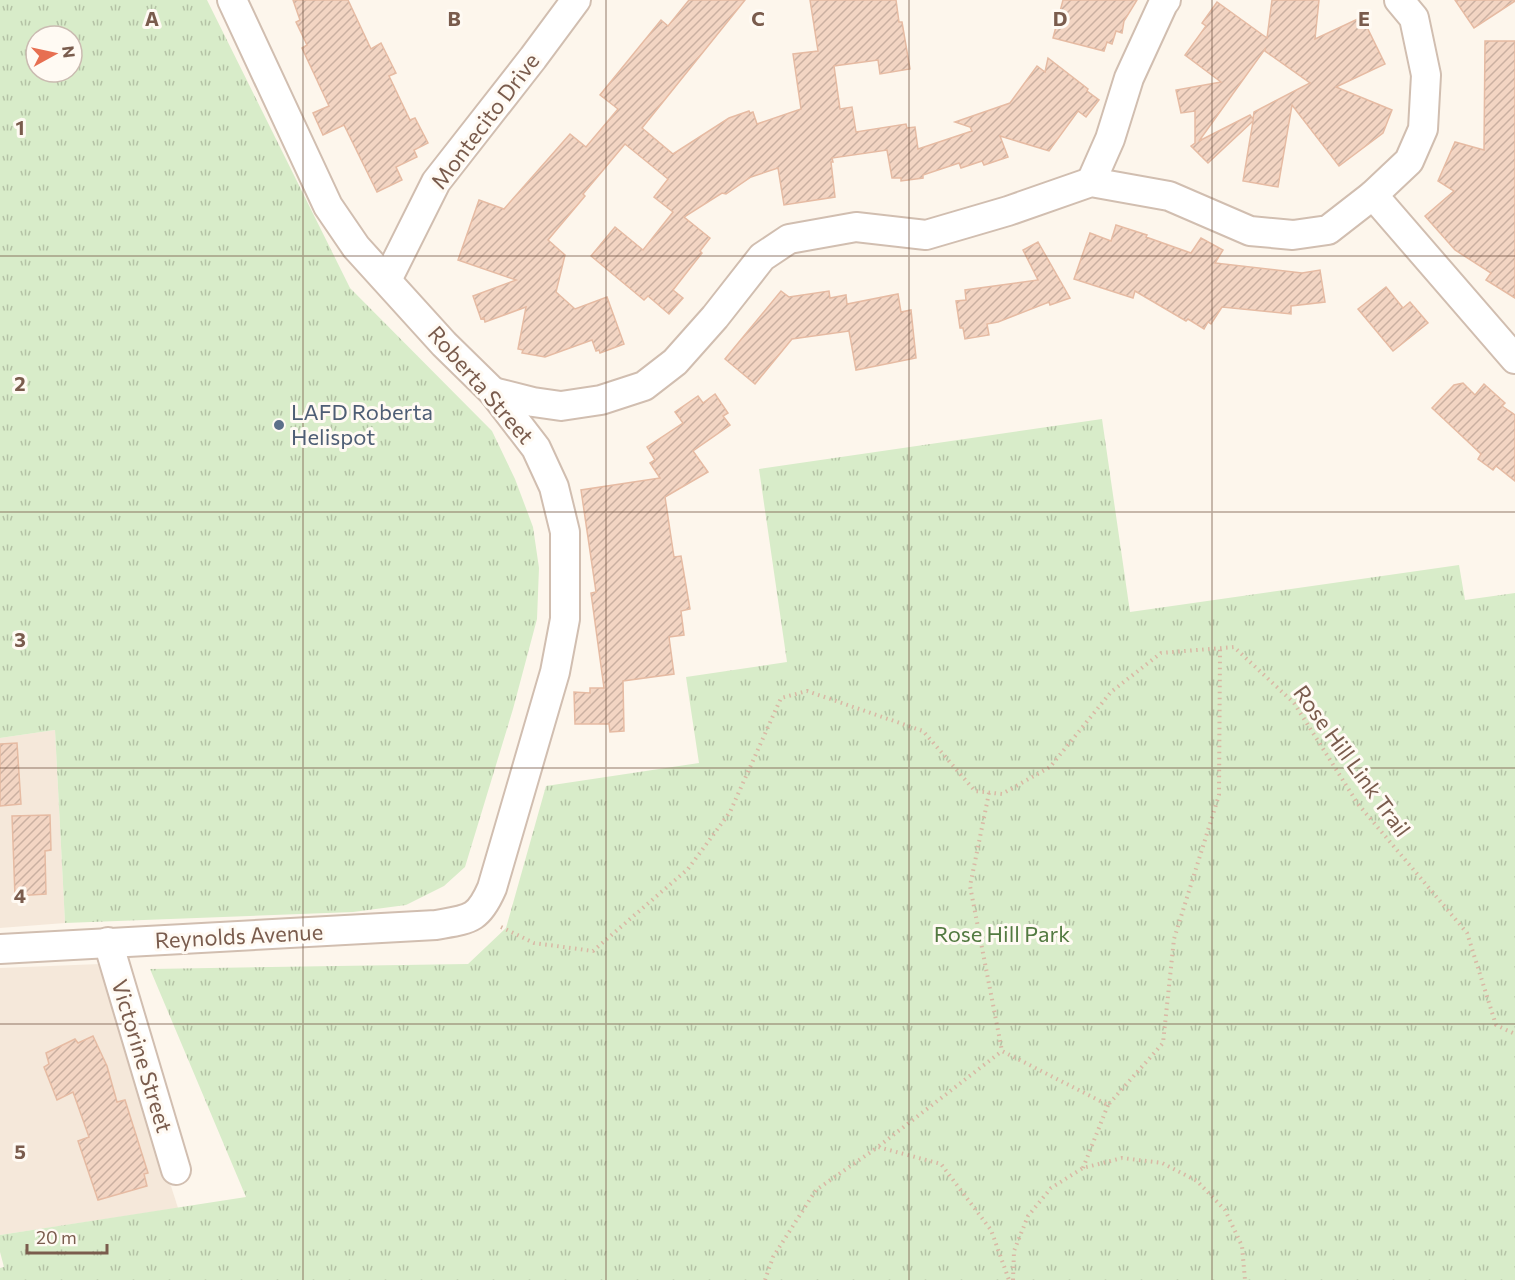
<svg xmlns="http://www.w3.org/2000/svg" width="1515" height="1280" font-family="Commissioner,sans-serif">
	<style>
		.residential { fill: #f5e8da }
		.grass { fill: url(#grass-tufts); fill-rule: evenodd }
		.building { fill: url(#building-hatch); stroke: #e6bba3; stroke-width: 1.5; fill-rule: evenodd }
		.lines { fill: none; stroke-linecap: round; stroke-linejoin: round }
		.street-casing { stroke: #d1beb0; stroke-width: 32 }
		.path { stroke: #d9b8a5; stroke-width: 4; stroke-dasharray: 1.5 4.5; stroke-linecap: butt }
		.street { stroke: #fff; stroke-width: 28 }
		.grid { fill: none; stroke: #7a5c4d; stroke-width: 1.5; stroke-opacity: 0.55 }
		.service-dot { fill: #5c6f8a; stroke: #fffaf3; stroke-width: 2 }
		.labels { text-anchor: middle; stroke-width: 6; stroke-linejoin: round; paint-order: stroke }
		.street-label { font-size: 22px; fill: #7a5c4d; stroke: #fffaf3 }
		.service-label { font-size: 22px; fill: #4e5e75; stroke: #fffaf3; text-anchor: start }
		.park-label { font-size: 22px; fill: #537a41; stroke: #fffaf3 }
		.grid-label { font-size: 20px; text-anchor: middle; font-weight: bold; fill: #7a5c4d; stroke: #fffaf3; stroke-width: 6; stroke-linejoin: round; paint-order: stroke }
	</style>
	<defs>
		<pattern id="grass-tufts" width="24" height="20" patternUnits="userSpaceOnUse" patternTransform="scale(1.5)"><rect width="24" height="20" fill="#d8ecc9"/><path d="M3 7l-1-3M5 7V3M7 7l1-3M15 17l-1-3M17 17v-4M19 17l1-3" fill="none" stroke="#b4c2a5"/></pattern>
		<pattern id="building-hatch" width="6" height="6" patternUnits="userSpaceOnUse" patternTransform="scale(1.5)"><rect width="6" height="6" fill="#f3d5c3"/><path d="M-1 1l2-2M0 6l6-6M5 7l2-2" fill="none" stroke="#cab0a1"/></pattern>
	</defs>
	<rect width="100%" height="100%" fill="#fdf6ec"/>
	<g class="residential">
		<polygon points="55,730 65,923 0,928 0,738"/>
		<polygon points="100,964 178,1208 0,1235 0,968"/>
	</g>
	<g class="grass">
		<path d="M0,0H207L350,288L492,431L515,479L533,527L539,568L537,619L513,709L465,867L444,886L406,905L353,912L65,923L55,730L0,738ZM36,36H72V72H36Z"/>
		<polygon points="1102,419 1130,612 1459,565 1465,600 1515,593 1515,1280 0,1280 0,1268 4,1267 0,1252 0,1235 246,1197 150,969 468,964 506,928 546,786 699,763 686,677 787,662 759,469"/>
	</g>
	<g class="building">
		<polygon points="293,0 348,0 371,49 381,43 396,73 389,76 410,120 415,118 428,143 414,150 417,157 396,167 402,180 377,192 344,125 323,135 313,113 329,106 302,48 307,45 296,22 300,20"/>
		<polygon points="689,0 745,0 642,128 673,154 729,118 749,111 750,113 753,112 757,124 801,109 793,54 818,51 810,0 896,0 899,22 902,22 910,69 880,74 878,60 834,66 840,109 852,107 856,132 906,124 907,128 915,127 918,149 972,131 970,127 955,122 1010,103 1037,66 1045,72 1048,58 1088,89 1087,91 1099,100 1086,117 1078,111 1049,151 1000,136 1008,157 984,165 982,161 961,168 959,163 923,175 923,178 901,181 901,178 892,178 887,150 832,158 833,162 831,162 835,197 784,205 778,168 751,177 726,194 722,193 684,217 710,238 700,251 702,253 673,290 683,298 669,314 648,296 644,300 591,256 615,227 643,250 673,212 654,197 668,179 625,144 583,194 585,196 548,240 565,255 556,292 575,309 607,297 624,344 600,353 599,350 596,351 592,340 545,357 522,353 523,350 518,349 526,307 485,322 484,318 481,319 473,296 516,280 458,260 479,200 504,209 570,134 586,147 618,109 600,95 661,20 668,26"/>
		<polygon points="1063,0 1137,0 1124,21 1122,33 1116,31 1112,44 1107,42 1104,51 1053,38"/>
		<path d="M1272,0H1319L1315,39L1362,17L1385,64L1336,87L1392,110L1383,133L1339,166L1292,105L1278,187L1243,181L1253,121L1208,163L1191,146L1195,143V111L1181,113L1176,90L1221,82L1185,55L1206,26L1202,23L1217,2L1267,38ZM1265,49V51L1310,83L1254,112L1253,119L1250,115L1199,141Z"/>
		<polygon points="1455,0 1515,0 1515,1 1474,28"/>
		<polygon points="1485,41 1515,41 1515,298 1486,280 1491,273 1455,250 1425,216 1454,191 1438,181 1455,142 1484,150"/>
		<polygon points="1116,225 1147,235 1146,237 1191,253 1201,238 1223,250 1215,263 1302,273 1320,270 1325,302 1291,306 1291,314 1222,307 1211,324 1208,322 1204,329 1188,319 1186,321 1135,291 1133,298 1074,279 1090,233 1111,241"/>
		<polygon points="1038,242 1070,298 1050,305 1049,302 998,322 987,324 989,335 965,339 963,328 960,328 956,301 966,300 965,290 1038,280 1023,250"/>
		<polygon points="1386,287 1403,308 1410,302 1428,323 1393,351 1358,309"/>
		<polygon points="781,291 789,297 829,291 830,298 846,295 847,304 898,294 901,312 911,310 916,358 856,370 849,331 792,339 755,384 725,359"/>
		<polygon points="1463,383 1475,395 1484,384 1505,403 1502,406 1515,415 1515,481 1496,466 1493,470 1478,459 1481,454 1432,408 1454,385"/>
		<polygon points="715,394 728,413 723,416 730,425 693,451 708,472 665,497 674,557 681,556 690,609 681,611 684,635 669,637 674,674 623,681 624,731 610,732 609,724 575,724 574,692 590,693 590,688 604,688 591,593 596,592 581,490 660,478 650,463 655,460 647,447 683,423 675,412 698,396 703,403"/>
		<polygon points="17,743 21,804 0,806 0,744"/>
		<polygon points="50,815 51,850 45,851 46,894 15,896 12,816"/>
		<polygon points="93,1036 107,1066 117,1102 125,1100 148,1173 144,1174 147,1186 98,1200 78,1141 89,1137 73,1092 57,1100 44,1067 49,1064 46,1053 75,1039 78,1043"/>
	</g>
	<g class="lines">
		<defs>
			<g id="street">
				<polyline points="1091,182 1110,139 1129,78 1163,4 1166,0"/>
				<polyline points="1373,195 1409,161 1423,129 1426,75 1414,18 1399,0"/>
				<polyline points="387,280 436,182 533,58 576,0"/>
				<polyline points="493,392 533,402 561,406 601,400 644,386 675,362 715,317 762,257 789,239 856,227 926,235 1008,211 1091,182 1169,196 1250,231 1293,235 1328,230 1373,195 1515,359"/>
				<polyline points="108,942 176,1170"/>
				<path d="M0,949L436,925C470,919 478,920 492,888L555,672L565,619V532L554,487L536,448L493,392L444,344L356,247L328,206L232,0"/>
			</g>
		</defs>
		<use href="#street" class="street-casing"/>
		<g class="path">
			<polyline points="989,793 970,886 1002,1051 1108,1105 1163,1043 1174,939 1219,795 1220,648"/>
			<polyline points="501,927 534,943 593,951 688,869 730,812 781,698 807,691 923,731 975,791 1002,794 1050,767 1111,692 1161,653 1234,647 1294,703 1358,804 1467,933 1496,1025 1515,1034"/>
			<polyline points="879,1146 1002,1051"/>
			<polyline points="1083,1168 1108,1105"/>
			<polyline points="765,1280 773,1257 816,1190 878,1147 941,1164 991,1230 1009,1280"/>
			<polyline points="1013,1280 1014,1251 1028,1216 1051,1188 1083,1168 1122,1158 1162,1163 1197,1181 1225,1210 1242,1246 1245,1280"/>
		</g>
		<use href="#street" class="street"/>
	</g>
	<path class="grid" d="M303,0V1280M606,0V1280M909,0V1280M1212,0V1280M0,256H1515M0,512H1515M0,768H1515M0,1024H1515"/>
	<circle class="service-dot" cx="279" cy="425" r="6"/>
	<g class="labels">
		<g class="street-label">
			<text transform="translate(485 121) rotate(-53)" y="8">Montecito Drive</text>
			<text transform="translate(481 385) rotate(49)" y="8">Roberta Street</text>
			<text transform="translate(1352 761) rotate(54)" y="8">Rose Hill Link Trail</text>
			<text transform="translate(239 936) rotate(-3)" y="8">Reynolds Avenue</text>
			<text transform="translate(142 1056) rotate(73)" y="8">Victorine Street</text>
		</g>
		<g class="service-label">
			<text x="291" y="420">LAFD Roberta<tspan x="291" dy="25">Helispot</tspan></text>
		</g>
		<g class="park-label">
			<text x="1002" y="942">Rose Hill Park</text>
		</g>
	</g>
	<g class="grid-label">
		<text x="152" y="26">A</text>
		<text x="454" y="26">B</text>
		<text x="758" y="26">C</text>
		<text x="1060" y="26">D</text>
		<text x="1364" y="26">E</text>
		<text x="20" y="135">1</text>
		<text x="20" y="391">2</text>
		<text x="20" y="647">3</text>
		<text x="20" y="903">4</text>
		<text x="20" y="1159">5</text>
	</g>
	<g transform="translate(54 54) rotate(82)"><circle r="28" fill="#fffaf3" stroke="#cabbb1" stroke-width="1.5"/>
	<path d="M0-4.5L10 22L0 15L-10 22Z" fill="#e76f51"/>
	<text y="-9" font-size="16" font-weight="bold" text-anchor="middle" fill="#7a5c4d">N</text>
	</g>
	<path d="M27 1244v9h80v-9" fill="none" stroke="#7a5c4d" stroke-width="3"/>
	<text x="36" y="1244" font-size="18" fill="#7a5c4d" stroke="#fffaf3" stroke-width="4.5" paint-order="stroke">20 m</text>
</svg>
